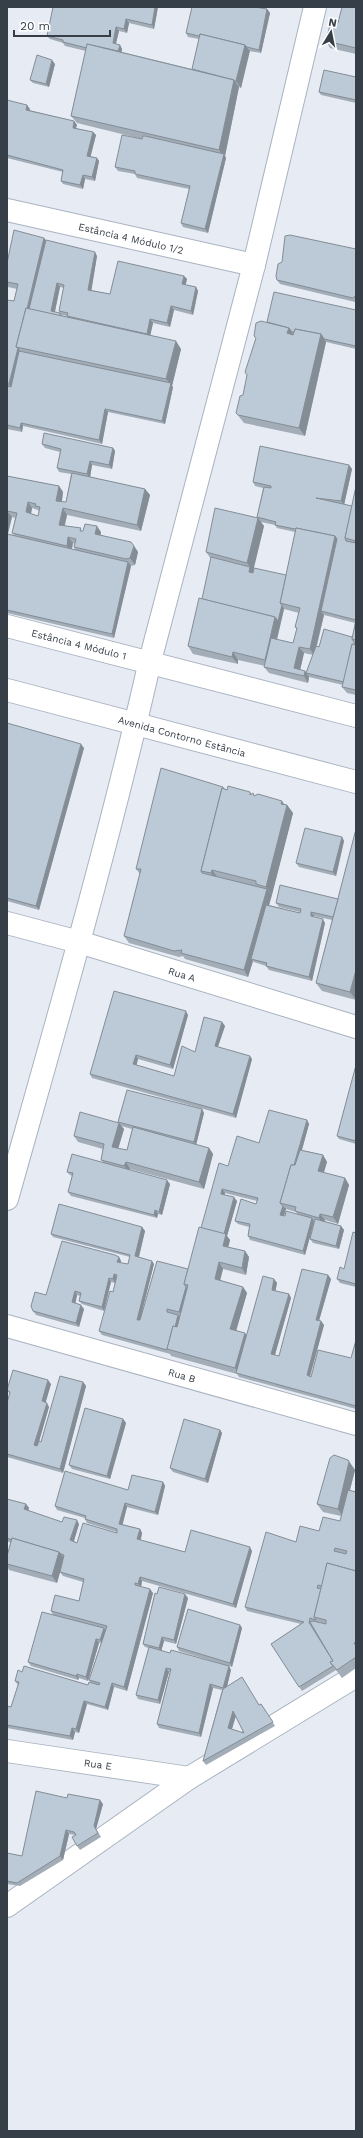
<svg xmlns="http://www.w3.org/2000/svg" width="363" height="2138" font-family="'Work Sans',sans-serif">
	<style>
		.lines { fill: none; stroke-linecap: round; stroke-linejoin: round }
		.minor-casing { stroke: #a9b3c0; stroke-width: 24 }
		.minor { stroke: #fff; stroke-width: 22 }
		.wall { fill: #a2adb8; fill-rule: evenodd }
		.shaded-wall { fill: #848d96 }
		.building { fill: #bcc9d6; stroke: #848d96; fill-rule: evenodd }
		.labels { text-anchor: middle; stroke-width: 4; stroke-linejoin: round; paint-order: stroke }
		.street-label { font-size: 10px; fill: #363e47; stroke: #fff }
	</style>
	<rect width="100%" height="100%" fill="#e7ecf4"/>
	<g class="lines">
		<defs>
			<g id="minor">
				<polyline points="7,210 254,265"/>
				<polyline points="7,626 356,716"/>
				<polyline points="7,690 356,782"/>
				<polyline points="7,923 79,942 356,1027"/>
				<path d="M7,1199C57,1021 109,842 150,661L254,265L315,7"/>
				<polyline points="7,1326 356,1424"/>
				<polyline points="7,1751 189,1778"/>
				<polyline points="7,1906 189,1778 356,1676"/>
			</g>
		</defs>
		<use href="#minor" class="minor-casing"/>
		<use href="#minor" class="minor"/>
	</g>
	<g class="wall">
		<polygon points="158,7 154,29 129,23 127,33 119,31 116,44 120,45 122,49 122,52 192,69 199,39 188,37 186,33 267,9 270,13 261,53 249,51 241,88 239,87 225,156 226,158 208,233 183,227 181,223 189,189 137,178 135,174 118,171 115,167 142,139 77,123 71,116 86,51 65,46 63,43 50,39 47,36"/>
		<polygon points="356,7 356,54 330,48 326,41 338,23"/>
		<polygon points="55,64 49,87 33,83 30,80"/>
		<polygon points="356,77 356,103 321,95 319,92"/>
		<polygon points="7,100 30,109 29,110 74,121 77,125 76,128 93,132 96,135 90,156 97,158 99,161 95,181 85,179 83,189 63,184 61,181 63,172 7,158"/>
		<path d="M44,238L46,240L97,256L91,290L110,294L184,276L187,279L185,285L196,287L198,291L193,315L174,310L170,327L153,323L150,335L181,349L172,386L173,387L165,424L108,412L102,444L23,426L22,432L7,429V300L14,301L17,289L8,287L7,286V263ZM60,287L64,288L59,311L60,313L55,312ZM62,315L67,316V317L63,316Z"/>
		<polygon points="356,249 356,301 355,302 280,284 277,280"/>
		<polygon points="356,310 356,349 326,342 305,436 244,423 236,413 243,395 256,338 254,336 267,322"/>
		<path d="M42,444L113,448L115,451L112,469L92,465L90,477L145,489L150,495L141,531L67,515L65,526L83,531L101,532V535L134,546L138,552L135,565L131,566L114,638L7,613V476L59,486L63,492L62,502H66L71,474L59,472L57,468L60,452L45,448ZM32,508L38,510L39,512L38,516L31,514ZM12,517L15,518L12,533L14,535L8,534ZM73,543L75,544L74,547L75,550L72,549Z"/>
		<path d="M349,465L352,469L344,505L352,506L356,486V695L347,693L342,687L343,685L309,677L308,683L269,673L264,667L265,666L238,660V664L193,654L188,646L202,599L211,559L206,552L257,517L263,488L255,486L253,482ZM261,522L275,525L277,528L295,532L286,575L252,573L264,526ZM284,609L299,613L295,627L297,629L293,643L277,640ZM324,615L355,623L352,637L319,647L317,646ZM304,653L313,655L306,673L309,677L305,671L300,670Z"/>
		<polygon points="7,723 84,748 39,910 7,901"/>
		<polygon points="223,787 225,789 227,790 250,792 251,794 254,796 287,805 293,813 269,905 300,913 300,912 279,907 276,903 338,899 356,829 356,1000 322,991 316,983 332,920 314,916 314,917 325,923 312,981 269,970 266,966 254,962 253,961 248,977 185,959 183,956 179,957 129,943 124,936 140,874 136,869"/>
		<polygon points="342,837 344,841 336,876 299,867 296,863"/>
		<polygon points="188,1015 173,1069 138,1059 136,1065 174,1076 222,1022 225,1026 218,1047 252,1059 236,1118 92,1078 90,1074"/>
		<polygon points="356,1065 356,1144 339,1139 337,1136"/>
		<path d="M202,1109L204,1113L196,1145L209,1148L213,1154L204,1189L130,1169V1170L170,1184L162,1215L158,1214L157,1218L71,1196L68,1192L72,1176L70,1175L67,1172L103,1162L101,1160L103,1149L78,1142L74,1136L119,1123L118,1122ZM121,1126L132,1129L127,1150L118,1148L124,1129Z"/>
		<path d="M307,1120L309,1124L302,1150L323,1155L327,1162L324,1173L345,1178L349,1185L338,1224L325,1220L324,1221L341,1226L344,1230L339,1249L313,1243L310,1239L315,1222H314L305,1255L250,1240L248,1236L249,1227L238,1224L235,1221L256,1204L257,1201L225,1193L224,1195L237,1201L227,1236L230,1240L228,1247L245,1251L249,1257L246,1275L223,1269L220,1280L243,1287L247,1293L236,1330L247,1336L274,1279L277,1283L275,1291L289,1294L291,1298L275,1355L279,1356L328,1275L331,1279L319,1321H321L324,1325L310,1377H311L351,1358L356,1340V1409L239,1377L237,1374L171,1356L170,1354L102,1335L99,1331L113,1292L115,1283L111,1282L104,1311L82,1304L79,1301L80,1296L77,1295L75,1303L84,1309L79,1327L36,1315L33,1311L46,1295L119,1257L121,1261V1263L128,1264L130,1257L53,1237L51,1234L142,1227L145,1231L139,1257L154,1264L142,1310L188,1269L201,1228L228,1166L259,1143ZM286,1209L296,1212L297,1214L284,1216Z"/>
		<polygon points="356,1233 356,1287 340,1283 337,1279 344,1269"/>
		<polygon points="83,1382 86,1386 63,1473 7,1457 7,1403 10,1394 7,1390 51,1384 45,1402 49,1407 37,1446 41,1442"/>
		<polygon points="123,1419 126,1423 110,1479 72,1469 69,1465"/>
		<polygon points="220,1430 222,1433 208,1483 173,1472 170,1468"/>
		<polygon points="348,1460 355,1470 350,1490 356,1492 356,1668 342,1678 336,1670 302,1691 271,1644 301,1624 247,1611 245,1607 296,1542 340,1521 341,1516 323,1512 317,1504"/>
		<polygon points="163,1482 165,1486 158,1515 127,1507 122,1524 140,1529 142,1533 141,1540 185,1552 252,1551 236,1608 142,1581 141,1587 153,1593 127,1691 114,1687 108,1710 87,1704 79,1733 75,1732 73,1740 7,1728 7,1706 11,1707 18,1685 15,1681 22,1672 88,1685 91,1683 89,1680 101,1643 99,1643 88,1681 79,1678 78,1680 31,1666 28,1662 53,1615 51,1611 79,1601 83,1582 63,1576 60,1572 62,1565 57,1583 9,1570 7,1566 7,1556 11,1543 7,1541 7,1499 26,1504 29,1508 28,1511 62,1522 79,1524 74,1541 77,1543 117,1533 117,1532 87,1523 85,1519 85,1518 57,1510 55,1506"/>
		<path d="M157,1594L188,1598L176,1644L164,1641L161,1651L231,1670L227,1686L260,1705L261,1704L275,1726L206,1765L203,1761L222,1690L213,1688L201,1737L159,1728L157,1724L170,1672H169L160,1704L138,1699L136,1695L149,1648L145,1647L143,1644ZM236,1716L244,1733L232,1729Z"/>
		<polygon points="240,1625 242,1628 232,1667 179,1651 177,1647"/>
		<polygon points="67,1798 103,1804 96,1829 101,1837 80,1850 77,1846 75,1835 69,1834 63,1860 20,1886 7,1884 7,1853 22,1856"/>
	</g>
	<g class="shaded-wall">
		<polygon points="155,7 158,7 154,29 152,25"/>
		<polygon points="267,9 270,13 261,53 259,50"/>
		<polygon points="126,19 129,23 127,33 124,29"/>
		<polygon points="116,27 119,31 115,47 113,43"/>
		<polygon points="120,45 122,49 120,58 118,55"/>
		<polygon points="245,45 250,51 241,88 236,81"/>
		<polygon points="52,60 55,64 49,87 46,84"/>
		<polygon points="234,80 239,87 225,156 226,158 208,233 205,229 223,156 219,150"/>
		<polygon points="27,105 30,109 28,113 26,110"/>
		<polygon points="74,121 77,125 75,131 73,128"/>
		<polygon points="93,132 96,135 90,159 87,156"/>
		<polygon points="97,158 99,161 95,181 92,177"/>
		<polygon points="83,175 85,179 83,189 80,185"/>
		<polygon points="44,238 48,244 32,313 18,347"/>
		<polygon points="95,252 97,256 91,293 88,290"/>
		<polygon points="184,276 187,279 185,288 182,284"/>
		<polygon points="57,283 60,287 54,315 51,311"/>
		<polygon points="196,287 198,291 193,315 191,311"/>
		<polygon points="171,306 174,310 170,327 167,323"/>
		<polygon points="150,319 153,323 149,342 146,338"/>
		<polygon points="289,328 294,336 287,333"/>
		<polygon points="321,334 326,342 305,436 299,428"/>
		<polygon points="176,341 181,349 172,386 173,387 165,424 162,421 171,385 166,379"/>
		<polygon points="18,348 22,354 13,391 9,384"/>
		<polygon points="105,409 108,412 102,444 99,440"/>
		<polygon points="21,423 23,426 22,432 20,428"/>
		<polygon points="113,448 115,451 112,469 109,465"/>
		<polygon points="90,461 92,465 90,478 87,474"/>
		<polygon points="349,465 352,469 344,505 341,501"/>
		<polygon points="59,486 63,492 61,507 56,501"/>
		<polygon points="145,489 150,495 141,531 137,525"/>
		<polygon points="28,502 32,508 30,519 26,512"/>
		<polygon points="63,508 67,515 63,531 59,525"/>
		<polygon points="7,511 12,517 7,537"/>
		<polygon points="258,518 264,526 252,576 249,572 250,567 247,563"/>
		<polygon points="97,526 101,532 99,540 95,534"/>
		<polygon points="335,536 340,543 321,611 324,615 314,655 310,649"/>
		<polygon points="68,537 73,543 71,552 67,546"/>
		<polygon points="134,546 138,552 135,565 130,558"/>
		<polygon points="128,562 131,566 114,638 112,634"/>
		<polygon points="282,605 284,609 270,668 265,660 275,617"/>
		<polygon points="299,647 304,653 299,675 294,668"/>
		<polygon points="233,652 238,660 238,664 232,657"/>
		<polygon points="305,671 309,677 308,683 304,676"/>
		<polygon points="81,744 84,748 39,910 36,906"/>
		<polygon points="282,801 287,808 287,805 293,813 272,895 266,887"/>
		<polygon points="342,837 344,841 336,876 333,872"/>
		<polygon points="212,870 218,878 217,881 211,873"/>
		<polygon points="267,889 272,895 253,959 251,959 253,961 248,977 244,970"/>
		<polygon points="311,912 314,916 313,920 311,916"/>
		<polygon points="323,919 325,923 312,981 309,977"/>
		<polygon points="356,970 356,1000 350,992"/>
		<polygon points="186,1011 188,1015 173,1069 170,1065"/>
		<polygon points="222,1022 225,1026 217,1049 215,1046"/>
		<polygon points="136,1055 138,1059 136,1068 133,1064"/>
		<polygon points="250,1056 252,1059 236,1118 233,1114"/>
		<polygon points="202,1109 204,1113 196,1145 194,1142"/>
		<polygon points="307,1120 309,1124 287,1204 284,1204"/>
		<polygon points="119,1123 124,1129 117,1153 112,1147"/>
		<polygon points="209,1148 213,1154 204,1189 199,1182"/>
		<polygon points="323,1155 327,1162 322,1177 318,1171"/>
		<polygon points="126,1162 130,1169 129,1172 124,1166"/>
		<polygon points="345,1178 349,1185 338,1224 333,1217"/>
		<polygon points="167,1180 170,1184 162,1215 159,1212"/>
		<polygon points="222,1189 225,1193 224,1198 221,1194"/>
		<polygon points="234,1197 237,1201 227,1236 230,1240 227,1252 223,1246 224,1234"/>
		<polygon points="283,1206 286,1209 283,1219 280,1215"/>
		<polygon points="155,1210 158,1214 157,1218 154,1215"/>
		<polygon points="320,1214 325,1220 323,1224 319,1218"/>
		<polygon points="312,1218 314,1222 305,1255 303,1251"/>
		<polygon points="341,1226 344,1230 339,1249 336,1246"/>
		<polygon points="142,1227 145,1231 138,1260 135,1256"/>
		<polygon points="245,1251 249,1257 246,1275 242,1268"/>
		<polygon points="119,1257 121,1261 120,1266 117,1262"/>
		<polygon points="152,1261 154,1264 139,1324 137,1320"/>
		<polygon points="219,1262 223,1269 219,1285 215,1279"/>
		<polygon points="114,1274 117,1278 115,1283 113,1279"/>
		<polygon points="328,1275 331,1279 318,1324 316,1320"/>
		<polygon points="109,1278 111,1282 104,1311 102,1307"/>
		<polygon points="274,1279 277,1283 275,1294 272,1290"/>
		<polygon points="186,1287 189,1290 182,1316 179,1312"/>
		<polygon points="243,1287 247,1293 235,1335 230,1329"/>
		<polygon points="75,1291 77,1295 75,1306 72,1302"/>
		<polygon points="289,1294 291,1298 274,1358 271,1354"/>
		<polygon points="81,1305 84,1309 79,1327 76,1323"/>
		<polygon points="178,1315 181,1319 169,1350"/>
		<polygon points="321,1321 324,1325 309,1379 307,1375"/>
		<polygon points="245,1333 249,1339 239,1374 235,1368"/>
		<polygon points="48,1380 51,1384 45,1405 42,1401"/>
		<polygon points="83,1382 86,1386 63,1473 60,1469"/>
		<polygon points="47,1403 49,1407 37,1449 34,1445"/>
		<polygon points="123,1419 126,1423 110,1479 107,1476"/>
		<polygon points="220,1430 222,1433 208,1483 205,1479"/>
		<polygon points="348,1460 355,1470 343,1517 338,1509"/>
		<polygon points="163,1482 165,1486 158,1515 155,1512"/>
		<polygon points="125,1503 127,1507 122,1527 119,1524"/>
		<polygon points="26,1504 29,1508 27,1513 24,1509"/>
		<polygon points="77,1520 79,1524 73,1544 70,1540"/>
		<polygon points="140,1529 142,1533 140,1542 137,1539"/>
		<polygon points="250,1547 252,1551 236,1608 233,1604"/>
		<polygon points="59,1552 64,1558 57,1583 52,1576"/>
		<polygon points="140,1577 142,1581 141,1587 138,1584"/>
		<polygon points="150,1589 153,1593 127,1691 124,1687"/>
		<polygon points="185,1594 188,1598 176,1644 174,1640"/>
		<polygon points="240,1625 242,1628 232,1667 230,1663"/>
		<polygon points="104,1628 106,1631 103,1644 100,1640"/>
		<polygon points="162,1637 164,1641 161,1652 159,1648"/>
		<polygon points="96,1639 99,1643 88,1681 86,1677"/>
		<polygon points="229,1666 231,1670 226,1691 223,1688"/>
		<polygon points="166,1668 169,1672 160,1704 158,1700"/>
		<polygon points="77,1674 79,1678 78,1680 76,1676"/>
		<polygon points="112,1683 114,1687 108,1710 105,1707"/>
		<polygon points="210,1684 213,1688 201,1737 199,1733"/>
		<polygon points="84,1701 87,1704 79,1733 76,1729"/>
		<polygon points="233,1711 236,1715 231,1732 228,1728"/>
		<polygon points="72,1728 75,1732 73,1740 70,1736"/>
		<polygon points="100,1800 103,1804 96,1829 101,1837 94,1826"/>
		<polygon points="66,1830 69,1834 63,1860 60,1856"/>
	</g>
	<g class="building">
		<polygon points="53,7 155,7 152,25 126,19 124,29 116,27 113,43 120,45 118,51 87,44 87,48 63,42 63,40 47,36"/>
		<polygon points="192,7 255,7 267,9 259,50 247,47 245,45 200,34 199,36 186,33"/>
		<polygon points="342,7 356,7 356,48 326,41 331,21 338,23"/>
		<polygon points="200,34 245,45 236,81 235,81 234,80 192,69"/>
		<polygon points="87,44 234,80 219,150 71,116"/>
		<polygon points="37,55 52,60 46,84 30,80"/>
		<polygon points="324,70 356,77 356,100 319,92"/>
		<polygon points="7,100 27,105 26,110 74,121 73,128 93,132 87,156 97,158 92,177 83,175 80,185 61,181 63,170 7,155"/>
		<polygon points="122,135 142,139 143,136 145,136 224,154 205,229 181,223 190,186 135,174 135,171 115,167"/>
		<polygon points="14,230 44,238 27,309 26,308 16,347 18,348 9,384 7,384 7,300 14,301 18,284 7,282 7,263"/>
		<polygon points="290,235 356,249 356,295 353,298 277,280 276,276 278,264 282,262 285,236"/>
		<polygon points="46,240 95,252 88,290 110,294 118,261 184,276 182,284 196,287 191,311 171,306 167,323 150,319 147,334 67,316 68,313 59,311 64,285 57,283 51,311 60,313 60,316 29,309"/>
		<polygon points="274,292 356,310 356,346 324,339 321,334 295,329 294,332 292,332 289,328 267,322"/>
		<polygon points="26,308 176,341 166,379 16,347"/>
		<polygon points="261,321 289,328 287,333 293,335 295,329 321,334 299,428 238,415 236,413 240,396 243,395 247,375 245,372 256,338 254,336 256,323"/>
		<polygon points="19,351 171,383 162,421 105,409 99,440 21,423 20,428 7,425 7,386 11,387"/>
		<polygon points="44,433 113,448 109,465 90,461 87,474 57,468 61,449 42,444"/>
		<polygon points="260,446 349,465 341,501 316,498 352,506 345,538 346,541 356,543 356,620 321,611 337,539 335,536 296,528 295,529 275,525 276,522 257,517 264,487 271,488 271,486 253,482"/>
		<path d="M72,473L145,489L137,525L63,508L59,525L81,528L80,531H83L85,524L97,526L95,534L131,542L134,546L130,558L126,559L74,547L76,539L68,537L67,546L12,533L17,513L7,511V476L59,486L56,501L66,502ZM28,502L36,504L35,506L40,507L38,516L26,512Z"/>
		<polygon points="356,486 356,541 345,538"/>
		<polygon points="215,508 258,518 247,563 206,552"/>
		<polygon points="296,528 335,536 310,649 299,647 294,668 305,671 304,676 264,667 271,638 293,643 297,628 295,627 300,608 280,603"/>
		<polygon points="7,534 128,562 112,634 7,610"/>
		<polygon points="211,557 250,567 249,572 253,573 254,568 286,575 280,603 282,605 278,621 275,617 202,599"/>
		<polygon points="199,598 275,617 265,660 233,652 232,657 188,646"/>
		<polygon points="356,620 356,640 352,639"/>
		<polygon points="324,629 352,637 352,639 355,644 355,645 352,644 344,682 306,673 316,646 319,647"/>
		<polygon points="352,644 356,645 356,690 342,687"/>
		<polygon points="7,723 81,744 36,906 7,898"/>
		<polygon points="161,768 223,787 223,788 222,788 201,871 202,873 267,889 244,970 181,953 182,950 174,951 124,936 141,869 136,869"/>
		<polygon points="228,786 250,792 250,795 253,793 254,796 258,794 282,801 281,804 287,805 266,887 256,884 256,881 212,870 211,873 201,871 222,788 227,790"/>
		<polygon points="305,828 342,837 333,872 296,863"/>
		<polygon points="356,829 356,970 350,992 316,983"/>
		<polygon points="280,885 338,899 333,917 311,912 311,916 323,919 309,977 266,966 267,963 251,959 266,905 300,913 301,909 276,903"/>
		<polygon points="114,991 186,1011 170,1065 136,1055 133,1064 174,1076 182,1046 195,1052 204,1017 222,1022 215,1046 250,1056 233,1114 90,1074"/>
		<polygon points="356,1065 356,1141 337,1136"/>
		<polygon points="127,1090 202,1109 194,1142 118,1122"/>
		<polygon points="269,1110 307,1120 294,1165 291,1165 280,1203 283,1206 280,1215 285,1216 286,1211 312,1218 303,1251 248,1236 250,1224 235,1221 241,1199 256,1204 258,1198 222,1189 221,1194 234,1197 224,1234 201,1228 219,1163 228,1166 237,1136 259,1143"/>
		<polygon points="80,1112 119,1123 112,1147 127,1150 133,1127 209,1148 199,1182 126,1162 124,1166 101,1160 104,1144 74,1136"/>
		<polygon points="300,1150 323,1155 318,1171 345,1178 333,1217 320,1214 319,1218 295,1211 296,1207 280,1203 291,1165 295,1165"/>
		<polygon points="72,1154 167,1180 159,1212 155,1210 154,1215 68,1192 73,1173 67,1172"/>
		<polygon points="59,1204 142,1227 135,1256 152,1261 137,1320 140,1320 157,1261 188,1269 184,1284 186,1287 179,1312 167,1309 167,1312 178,1315 175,1327 173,1326 167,1349 167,1350 99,1331 110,1291 113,1292 117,1275 114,1274 113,1279 109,1278 102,1307 79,1301 81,1293 75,1291 72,1302 81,1305 76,1323 33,1311 31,1306 35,1292 46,1295 62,1241 115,1255 119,1257 117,1262 128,1264 130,1255 51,1234"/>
		<polygon points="315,1219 341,1226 336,1246 310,1239"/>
		<polygon points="199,1227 226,1234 223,1246 245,1251 242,1268 219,1262 215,1279 243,1287 230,1329 245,1333 235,1368 167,1349 173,1326 177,1327 188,1285 184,1284"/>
		<polygon points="353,1232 356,1233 356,1284 337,1279 340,1267 344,1269"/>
		<polygon points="302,1269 328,1275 316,1320 321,1321 307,1375 311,1377 318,1350 351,1358 356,1340 356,1406 236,1373 263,1276 274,1279 272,1290 289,1294 271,1354 279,1356"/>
		<polygon points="13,1370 48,1380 42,1401 47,1403 34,1445 37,1446 39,1441 41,1442 60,1376 83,1382 60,1469 7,1454 7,1403 10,1392 7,1390"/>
		<polygon points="85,1408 123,1419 107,1476 69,1465"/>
		<polygon points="184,1419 220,1430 205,1479 170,1468"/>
		<polygon points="334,1455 348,1460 349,1462 338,1509 317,1504 330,1458"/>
		<polygon points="65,1471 128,1490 132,1475 163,1482 155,1512 125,1503 119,1524 140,1529 137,1539 185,1552 191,1530 250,1547 233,1604 140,1577 138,1584 135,1583 135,1585 150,1589 124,1687 112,1683 105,1707 84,1701 76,1729 72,1728 70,1736 7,1725 7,1706 11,1707 19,1682 15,1681 18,1670 22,1672 24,1666 88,1685 89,1682 99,1685 100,1683 89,1680 107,1626 51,1611 55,1595 79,1601 84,1579 60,1572 64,1555 61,1554 59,1552 12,1538 12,1540 7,1538 7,1499 26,1504 24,1509 62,1522 64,1517 77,1520 70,1540 77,1543 83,1523 117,1533 117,1529 85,1519 86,1516 55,1506"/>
		<path d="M348,1490L356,1492V1571L327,1563L322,1586L318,1585L317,1588L321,1589L314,1617L316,1620L310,1618L309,1623L310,1624L333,1661L330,1662L333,1666L299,1687L271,1644L304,1622L245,1607L266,1532L296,1542L300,1526L319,1531L323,1517L340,1521ZM335,1548L347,1551L346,1554L334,1551Z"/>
		<polygon points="12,1538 59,1552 52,1576 7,1564 7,1556"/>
		<polygon points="327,1563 356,1571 356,1642 354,1643 356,1646 356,1657 337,1670 330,1662 333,1661 310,1622 313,1621 326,1624 326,1620 314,1617"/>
		<polygon points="159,1587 185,1594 174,1640 162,1637 159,1648 143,1644 155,1593 157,1594"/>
		<polygon points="188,1609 240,1625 230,1663 177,1647"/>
		<polygon points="42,1612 104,1628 100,1640 96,1639 86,1677 77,1674 76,1676 28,1662"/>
		<polygon points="149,1647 170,1653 171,1650 229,1666 223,1688 210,1684 199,1733 157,1724 171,1669 166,1668 158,1700 136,1695"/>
		<path d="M242,1677L259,1705L261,1704L273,1722L203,1761L223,1689ZM233,1711L244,1733L228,1728Z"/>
		<polygon points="36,1791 67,1798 68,1794 100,1800 94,1826 98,1833 77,1846 72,1837 76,1835 74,1832 66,1830 60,1856 17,1883 7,1881 7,1853 22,1856"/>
	</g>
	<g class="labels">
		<g class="street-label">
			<text transform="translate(131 238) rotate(13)" y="4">Estância 4 Módulo 1/2</text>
			<text transform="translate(79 644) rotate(14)" y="4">Estância 4 Módulo 1</text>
			<text transform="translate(182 736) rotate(15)" y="4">Avenida Contorno Estância</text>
			<text transform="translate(182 974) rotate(17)" y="4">Rua A</text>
			<text transform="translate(182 1375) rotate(16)" y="4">Rua B</text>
			<text transform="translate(98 1764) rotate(8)" y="4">Rua E</text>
		</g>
	</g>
	<rect width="363" height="2138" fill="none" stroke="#363e47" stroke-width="16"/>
	<g transform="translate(331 32) rotate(10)" stroke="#ffffff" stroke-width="3" paint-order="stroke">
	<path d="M0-3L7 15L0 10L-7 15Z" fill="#363e47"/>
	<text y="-6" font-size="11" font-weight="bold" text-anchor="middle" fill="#363e47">N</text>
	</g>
	<path d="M14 30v6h96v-6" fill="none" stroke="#363e47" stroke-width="2"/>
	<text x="20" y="30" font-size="12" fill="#363e47" stroke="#ffffff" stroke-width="3" paint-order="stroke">20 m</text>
</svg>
